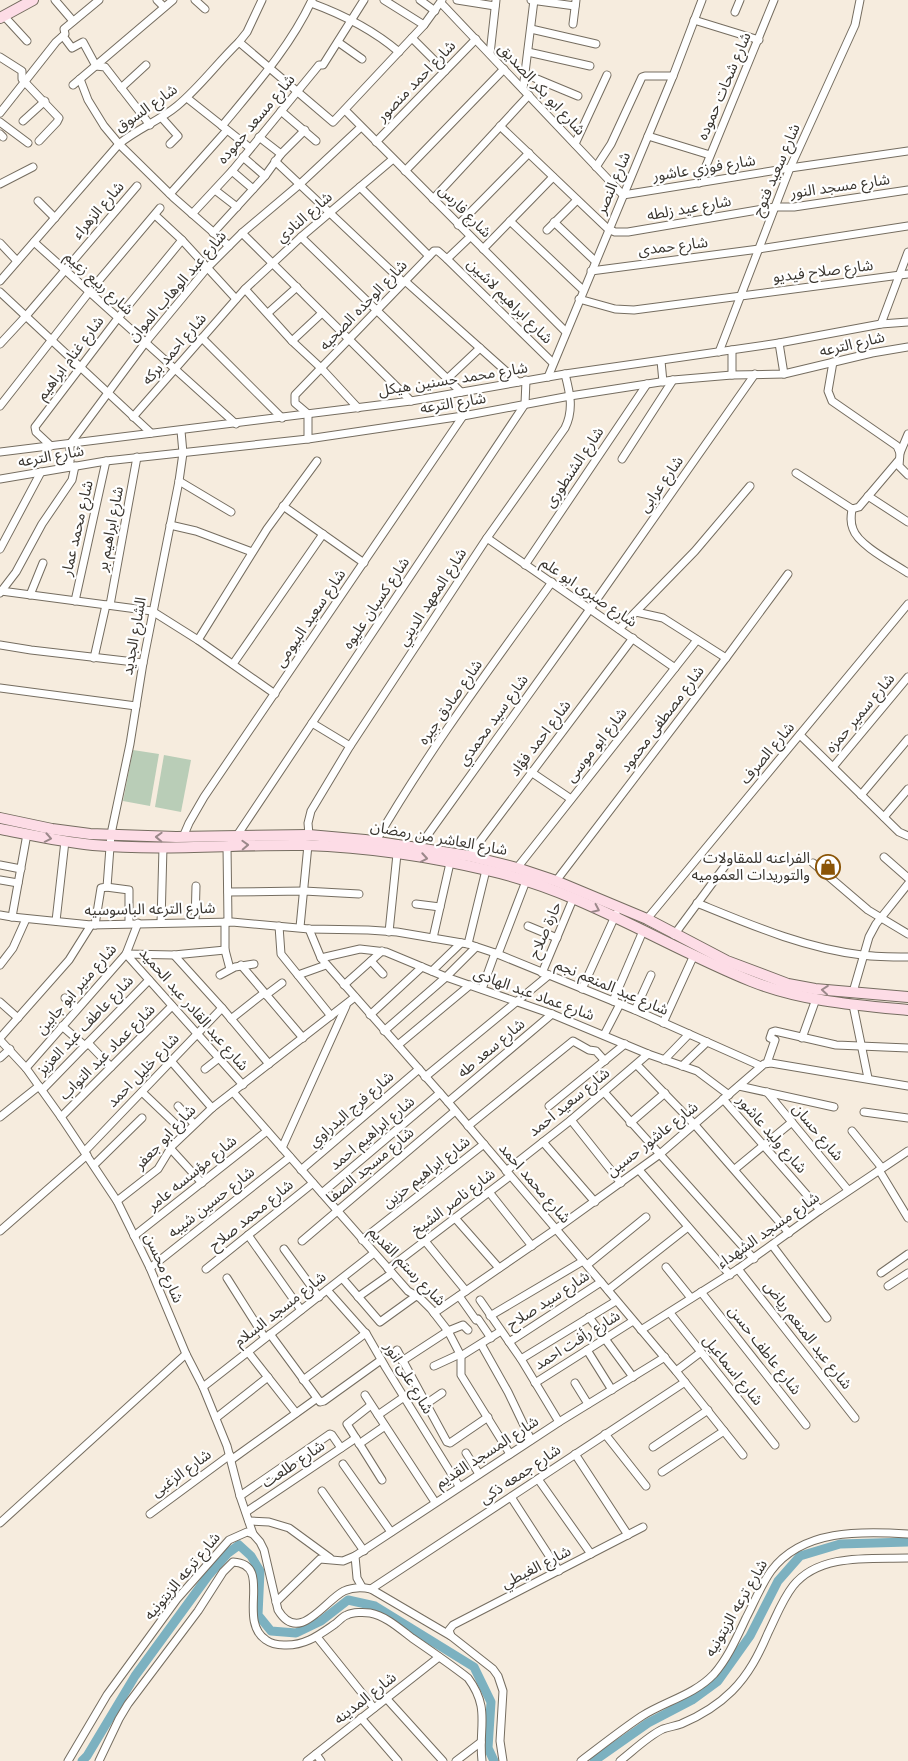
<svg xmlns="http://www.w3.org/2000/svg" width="908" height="1761" font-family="'Noto Sans','Noto Sans Arabic',sans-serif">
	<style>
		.green { fill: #b9cdb7 }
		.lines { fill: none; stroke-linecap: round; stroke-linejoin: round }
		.canal { stroke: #7cb1c0; stroke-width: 9 }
		.street-casing { stroke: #756d60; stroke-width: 9 }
		.secondary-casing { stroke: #756d60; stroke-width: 12 }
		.street { stroke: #fff; stroke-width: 7 }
		.secondary { stroke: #fddce6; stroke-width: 10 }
		.oneway { stroke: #9b888a }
		.labels { text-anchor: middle; stroke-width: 4.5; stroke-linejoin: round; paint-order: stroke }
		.street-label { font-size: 15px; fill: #39352f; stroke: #fff }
		.poi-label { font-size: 15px; fill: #39352f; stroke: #fff; text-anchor: end }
	</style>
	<rect width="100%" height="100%" fill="#f6ecde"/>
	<g class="green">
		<polygon points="133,750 159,754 150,806 123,801"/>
		<polygon points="164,755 191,760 181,812 155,807"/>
	</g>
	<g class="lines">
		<g class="canal">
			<polyline points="82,1761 87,1756 135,1676 208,1576 228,1553 239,1545 251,1556 260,1571 258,1615 271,1631 296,1633 321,1621 348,1600 375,1606 474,1667 491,1702 488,1748 494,1761"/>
			<polyline points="594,1761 648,1723 692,1700 718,1681 750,1636 778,1581 800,1556 840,1544 908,1542"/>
		</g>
		<defs>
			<g id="street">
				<polyline points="55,0 73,21"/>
				<polyline points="157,0 164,7"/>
				<polyline points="195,0 205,9"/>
				<polyline points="384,0 424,25"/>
				<polyline points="420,0 435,11"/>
				<polyline points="457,0 495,6"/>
				<polyline points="531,0 575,6"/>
				<path d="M311,3C344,15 372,29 399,52"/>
				<polyline points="441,3 623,195 790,168 908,151"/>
				<polyline points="735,12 740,0"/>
				<polyline points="4,16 27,41"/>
				<polyline points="694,20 759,40"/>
				<polyline points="573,24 576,0"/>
				<polyline points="531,29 596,44"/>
				<polyline points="63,36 72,48 83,42 96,66 105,67 150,125"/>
				<polyline points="412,38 445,71"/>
				<polyline points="239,42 333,122 424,25 442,0"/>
				<polyline points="338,42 362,59"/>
				<polyline points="528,52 590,66"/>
				<polyline points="490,54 496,0"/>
				<polyline points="0,57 22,71 22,79 59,118 57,122 39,141"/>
				<polyline points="525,74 578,96"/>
				<polyline points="80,79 88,100 104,126 119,144 173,197 229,246"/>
				<polyline points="73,85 173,0"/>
				<polyline points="121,88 146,65"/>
				<polyline points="523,89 534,0"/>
				<polyline points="187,98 250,148"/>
				<polyline points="345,110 566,332"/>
				<polyline points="281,111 316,141"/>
				<polyline points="0,113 56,42 65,34 64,29 99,0"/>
				<polyline points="162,118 178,136 170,144"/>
				<polyline points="23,121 45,101"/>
				<polyline points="0,122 28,143"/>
				<path d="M222,126C255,86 290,47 312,0"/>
				<polyline points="500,126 608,229 615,232 628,232 775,207 794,207 908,190"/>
				<polyline points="0,134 3,137"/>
				<polyline points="648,136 710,155"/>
				<polyline points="259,137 281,154"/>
				<polyline points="376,142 476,39"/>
				<polyline points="575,144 607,75"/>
				<polyline points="243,157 265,176"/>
				<polyline points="275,161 403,282"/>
				<polyline points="596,167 611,144 642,77 645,76 673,76"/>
				<polyline points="232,171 253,189"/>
				<polyline points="405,171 504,69"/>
				<polyline points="699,183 774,0"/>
				<polyline points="0,184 33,167"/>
				<polyline points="360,187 429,256"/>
				<polyline points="215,190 237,207"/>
				<polyline points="170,194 227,130"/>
				<polyline points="433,199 529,95"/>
				<polyline points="38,201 55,218"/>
				<polyline points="192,214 232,171 315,70 319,65 323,65 364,0"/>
				<polyline points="155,215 182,240 236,299"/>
				<polyline points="510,221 583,290"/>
				<polyline points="554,222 595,261"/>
				<polyline points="458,225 529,153"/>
				<polyline points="547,230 577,200"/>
				<polyline points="213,233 265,176 281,154 305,130"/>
				<polyline points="242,233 411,401"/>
				<polyline points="301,237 461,392"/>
				<polyline points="34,242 236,424"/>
				<polyline points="0,243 17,261"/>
				<polyline points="483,249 553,177"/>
				<polyline points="447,259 553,363"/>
				<polyline points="591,271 759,249 908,226"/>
				<path d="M0,281L119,144C137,129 159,121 177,106C200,87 218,62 239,42L247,32L262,0"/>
				<polyline points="405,281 518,382"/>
				<polyline points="245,289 292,341 321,368 358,408"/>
				<polyline points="0,292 151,433"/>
				<polyline points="579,299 615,309 634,310 908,274"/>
				<polyline points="268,313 297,287"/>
				<polyline points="881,324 908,252"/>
				<polyline points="202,338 282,418"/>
				<polyline points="292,341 322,313"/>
				<polyline points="779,343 784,374"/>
				<polyline points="0,344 26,316 137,186"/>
				<polyline points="732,350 732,375"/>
				<polyline points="719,352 790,168 855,25 860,0"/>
				<polyline points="661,361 663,382"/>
				<polyline points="833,362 828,391 832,401 897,446 900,453 899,466 908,475"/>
				<polyline points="548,377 673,76 702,0"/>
				<polyline points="447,379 480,348"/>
				<polyline points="0,406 90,291 160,208"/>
				<polyline points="133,417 245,289 301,237 393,159"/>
				<polyline points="308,439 308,414 295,403 295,395 434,251 438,251 447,259 470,237"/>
				<polyline points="51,446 36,432 35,427 118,318 182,240"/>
				<polyline points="0,452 411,401 565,374 779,343 881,324 908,322"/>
				<polyline points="900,453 908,434"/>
				<polyline points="622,459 673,380"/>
				<polyline points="70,467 70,444 145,343 207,268 242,233 300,184 361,127"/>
				<polyline points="796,473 852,509 859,507 898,461"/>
				<polyline points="0,479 106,461 308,439 463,416 570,396 673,380 732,375 784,374 872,353 908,347"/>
				<polyline points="179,481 231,512"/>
				<polyline points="868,496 908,522"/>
				<polyline points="283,506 364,563"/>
				<path d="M852,509C851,516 850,522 853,529C858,545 893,563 908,573"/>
				<polyline points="170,525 196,531 252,552"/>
				<polyline points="487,538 675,668"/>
				<polyline points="0,549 41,472"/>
				<polyline points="525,565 647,384"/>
				<polyline points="1,591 152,611 198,640 275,694"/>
				<polyline points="0,593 16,572 42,524 72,480 75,466"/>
				<polyline points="30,595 43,563"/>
				<polyline points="75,601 106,461"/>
				<polyline points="110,605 137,457"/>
				<polyline points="636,612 663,618 726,658"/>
				<polyline points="619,629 695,551 750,486"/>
				<polyline points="198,640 267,529 317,461"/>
				<polyline points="0,645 31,650 143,663"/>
				<polyline points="94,658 106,605"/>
				<polyline points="233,664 323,534"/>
				<polyline points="0,688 136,706"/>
				<polyline points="312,723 350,746"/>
				<polyline points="800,735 899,832 908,836"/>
				<polyline points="833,767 908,677"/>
				<polyline points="531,772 571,799"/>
				<polyline points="861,795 908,739"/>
				<polyline points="884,817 908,789"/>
				<path d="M309,835L308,823L311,811L350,746L487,538L565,428C574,410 570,393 565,374"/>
				<polyline points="183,837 189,823 204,797 463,416"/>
				<polyline points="236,837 525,404 526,380"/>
				<path d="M376,841C428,751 491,667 552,582"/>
				<polyline points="227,846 228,922"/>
				<polyline points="419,847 590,609 755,374"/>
				<polyline points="469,856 633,638"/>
				<polyline points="884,857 908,878"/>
				<polyline points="813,863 868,910 908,934"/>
				<polyline points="0,865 21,869"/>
				<polyline points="517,868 697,640"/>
				<polyline points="0,880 18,883"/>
				<polyline points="556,881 726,658 788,574"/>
				<polyline points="106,887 129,890 129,923"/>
				<polyline points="228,892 304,891 359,894"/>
				<path d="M697,903C751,925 804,948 862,955C877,957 893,957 908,957"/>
				<polyline points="416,904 440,907"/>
				<polyline points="0,915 12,917 91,925 232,922 309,929 368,930 397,932 468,944 495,953 635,1010 761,1066"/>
				<polyline points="12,917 27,834"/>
				<polyline points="647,919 908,604"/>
				<polyline points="56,921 65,841"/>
				<polyline points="195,922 196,886"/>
				<polyline points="225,922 225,950 230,969"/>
				<polyline points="161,923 163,847"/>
				<polyline points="95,925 101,888 107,887 111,834 130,744 143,663 179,481 183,453 181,431"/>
				<polyline points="279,926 281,954 331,1016"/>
				<polyline points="528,926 557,938"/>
				<polyline points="300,927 308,845"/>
				<polyline points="309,929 321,958 448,1102 601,1282 676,1371 743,1455"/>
				<polyline points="389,932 397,854"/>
				<polyline points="674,935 725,866"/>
				<polyline points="433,938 450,863"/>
				<polyline points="468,944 486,870"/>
				<polyline points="225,950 174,955 126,954 243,1085"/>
				<polyline points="498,954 526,881"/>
				<polyline points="174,955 222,1008 269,1064"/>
				<polyline points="321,958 360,949 386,952 446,977 552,1014 648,1054 697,1071 729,1095"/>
				<polyline points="371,961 383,974"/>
				<polyline points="0,965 13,948 26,919"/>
				<polyline points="241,965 303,1038"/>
				<polyline points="432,971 461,943"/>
				<polyline points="542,973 573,899"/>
				<polyline points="220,975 235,967 254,964"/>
				<polyline points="298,975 326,965"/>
				<polyline points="344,985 382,951"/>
				<polyline points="482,989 495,953"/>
				<polyline points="582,989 616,914"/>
				<polyline points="853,992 869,937 876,924 908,884"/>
				<polyline points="266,995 282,983"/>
				<polyline points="65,998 77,1008"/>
				<polyline points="613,1001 643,931"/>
				<polyline points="0,1002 18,1018"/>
				<polyline points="853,1005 868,1078"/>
				<polyline points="635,1010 651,975"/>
				<polyline points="370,1015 422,967"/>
				<polyline points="231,1019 264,993"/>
				<polyline points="663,1023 694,955"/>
				<polyline points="62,1026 85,1046"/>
				<polyline points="384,1031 446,977 476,947"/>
				<polyline points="604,1035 620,1004"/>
				<polyline points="0,1038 69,960 91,925"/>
				<polyline points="802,1038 816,999"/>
				<polyline points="0,1040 26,1068 61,1117 117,1201 150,1268 186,1354 203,1387 227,1446 240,1496 253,1534"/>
				<polyline points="88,1043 111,1067"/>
				<polyline points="398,1045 470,985"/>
				<polyline points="0,1058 10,1049"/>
				<polyline points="664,1060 689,1034"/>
				<polyline points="171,1061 212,1108"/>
				<polyline points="767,1063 775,1040 770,1038 772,1032 775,1031 836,1045 908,1048"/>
				<polyline points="637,1065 695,1125 789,1233"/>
				<polyline points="682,1066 707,1042"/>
				<polyline points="26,1068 126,954 138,923"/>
				<polyline points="205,1069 219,1058"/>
				<polyline points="425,1077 549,975"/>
				<polyline points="739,1086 834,1107"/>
				<polyline points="42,1090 149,980"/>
				<polyline points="142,1092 185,1133"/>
				<polyline points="233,1092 408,1291 420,1298 431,1309 448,1331 461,1356 461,1375 510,1454"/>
				<polyline points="604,1092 754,1259"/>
				<polyline points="767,1092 848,1190"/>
				<polyline points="723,1099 820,1210"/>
				<polyline points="448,1102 552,1014"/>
				<polyline points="178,1106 194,1124"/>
				<polyline points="549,1106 625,1044"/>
				<polyline points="864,1112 908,1118"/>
				<polyline points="0,1117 39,1086"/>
				<polyline points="61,1117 172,1006"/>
				<polyline points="571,1120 621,1183"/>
				<polyline points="630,1123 665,1093"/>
				<polyline points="468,1126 573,1041 589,1050 596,1051 605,1061"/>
				<polyline points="852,1131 882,1168"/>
				<polyline points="543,1142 595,1202"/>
				<polyline points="170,1148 202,1183"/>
				<polyline points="282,1148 346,1006"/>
				<polyline points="85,1151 222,1008"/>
				<polyline points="94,1165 142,1118"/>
				<polyline points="735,1169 792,1122"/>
				<polyline points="301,1170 419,1069"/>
				<polyline points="639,1170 730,1275"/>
				<polyline points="879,1170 908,1218"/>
				<polyline points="506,1171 571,1120 648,1054"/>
				<polyline points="489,1192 532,1246"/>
				<polyline points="322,1193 440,1093"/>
				<polyline points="117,1201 158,1169 172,1146 212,1108 355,997"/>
				<polyline points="455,1218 499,1268"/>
				<polyline points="0,1231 87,1155"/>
				<polyline points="248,1235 301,1310"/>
				<polyline points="134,1236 267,1131"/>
				<polyline points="362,1240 484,1144"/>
				<polyline points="302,1241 455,1111"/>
				<polyline points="425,1241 466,1291"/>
				<polyline points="772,1245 827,1318"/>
				<polyline points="284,1249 319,1297"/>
				<polyline points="587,1265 646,1217"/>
				<polyline points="666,1267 691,1298"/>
				<polyline points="150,1268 290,1157"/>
				<polyline points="206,1269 313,1183"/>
				<polyline points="388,1269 510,1176"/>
				<polyline points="738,1269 855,1418"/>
				<polyline points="881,1273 908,1254"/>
				<polyline points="227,1278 265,1338"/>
				<polyline points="343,1279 380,1322 416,1296"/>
				<polyline points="888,1286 908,1273"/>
				<polyline points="327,1290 367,1335 386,1368 459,1486"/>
				<polyline points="608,1290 688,1227"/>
				<polyline points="701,1292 806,1425"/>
				<polyline points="459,1296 476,1320 478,1319 491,1338"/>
				<polyline points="358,1297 392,1273"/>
				<polyline points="480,1300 521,1359 559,1422"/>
				<polyline points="434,1313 556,1229 660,1154 764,1064 771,1063 908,1086"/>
				<polyline points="670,1313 775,1445"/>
				<polyline points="490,1316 583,1261"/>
				<polyline points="589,1317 633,1377"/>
				<polyline points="641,1330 738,1269 820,1210 908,1151"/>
				<polyline points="270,1334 320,1402 324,1401 381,1360"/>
				<polyline points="509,1342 601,1282"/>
				<polyline points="481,1344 508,1392 531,1440"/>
				<polyline points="397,1350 447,1442 450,1443 488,1417"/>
				<polyline points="587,1350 612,1390"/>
				<polyline points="248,1352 296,1413"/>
				<polyline points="461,1356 501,1331"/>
				<polyline points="521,1359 616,1301"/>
				<polyline points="402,1361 448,1331 463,1325 468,1330"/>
				<polyline points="434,1366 460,1354"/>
				<polyline points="676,1371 701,1352"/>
				<polyline points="303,1380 366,1333"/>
				<polyline points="535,1383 633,1321"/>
				<polyline points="575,1383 588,1404"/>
				<polyline points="203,1387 374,1253"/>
				<polyline points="365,1395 435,1502"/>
				<polyline points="426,1404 442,1393"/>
				<polyline points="371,1405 347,1424 382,1480"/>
				<polyline points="378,1415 404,1397"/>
				<polyline points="216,1418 268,1377"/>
				<polyline points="605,1434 646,1486"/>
				<polyline points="359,1444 385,1426"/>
				<polyline points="653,1447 708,1410"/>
				<polyline points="466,1453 479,1474"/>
				<polyline points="575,1454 628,1535"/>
				<polyline points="231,1460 316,1399"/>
				<polyline points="343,1464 391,1532"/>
				<polyline points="662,1472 724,1431"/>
				<polyline points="538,1479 591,1554"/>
				<polyline points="322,1491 364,1551"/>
				<polyline points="240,1496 330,1434 332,1435 341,1448"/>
				<polyline points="511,1497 559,1571"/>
				<polyline points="246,1512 356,1438"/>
				<polyline points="150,1514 230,1455"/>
				<polyline points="249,1521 269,1522 289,1528 330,1558"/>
				<polyline points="0,1523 186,1354"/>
				<polyline points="362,1587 357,1578 355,1556 559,1422 665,1357"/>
				<polyline points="371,1589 685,1382"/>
				<polyline points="276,1602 320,1559 343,1561 355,1556"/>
				<polyline points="451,1636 449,1630 453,1625 643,1527"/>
				<polyline points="317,1637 374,1708"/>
				<polyline points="386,1698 443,1761"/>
				<polyline points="361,1718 398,1761"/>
				<polyline points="316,1754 321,1761"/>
				<path d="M68,1761L107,1695L177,1599L229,1540L247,1532L253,1534L260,1542L264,1550L278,1610C299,1645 324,1601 344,1591C353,1587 362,1587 371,1589L451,1636L493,1669L498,1676L503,1691L500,1741L503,1761"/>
				<path d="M99,1761L119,1719L128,1704L198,1611L223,1572L233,1562C274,1564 236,1620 266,1640C270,1643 278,1645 284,1645C305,1646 319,1635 335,1624C339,1621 343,1616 347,1615C353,1612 364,1612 370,1613C386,1616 400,1629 412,1638C431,1651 450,1664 468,1678C491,1709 478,1727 482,1761"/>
				<polyline points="307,1761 439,1657"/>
				<polyline points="456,1761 481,1742"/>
				<path d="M581,1761C601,1746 621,1730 642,1716C666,1701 694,1695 714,1674C728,1658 737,1637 746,1618C754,1603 761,1585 771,1571C802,1529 861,1531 908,1534"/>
				<path d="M620,1761C633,1751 648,1736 663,1729C669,1727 675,1726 681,1724C700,1716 718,1705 732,1691C749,1674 759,1654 768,1633C776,1617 782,1600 793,1586C819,1553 871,1559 908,1558"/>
			</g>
			<g id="secondary">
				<polyline points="0,18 33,0"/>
				<polyline points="0,818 52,829 90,834 176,837 309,835 365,840 469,856 517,868 556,881 647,919 727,961 788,984 815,989 908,997"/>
				<path d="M0,829C31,835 62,842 93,845C163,851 234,844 305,845C365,847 433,857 491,871C583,892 664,946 751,981C801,1001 855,1005 908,1010"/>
			</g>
		</defs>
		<use href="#street" class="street-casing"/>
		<use href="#secondary" class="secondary-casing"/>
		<use href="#street" class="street"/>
		<use href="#secondary" class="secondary"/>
	</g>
	<defs><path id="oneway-chevron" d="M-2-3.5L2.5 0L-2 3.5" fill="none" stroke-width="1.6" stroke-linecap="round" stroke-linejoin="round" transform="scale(1.25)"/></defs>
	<g class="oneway">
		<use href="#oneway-chevron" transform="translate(159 837) rotate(-178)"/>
		<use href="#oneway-chevron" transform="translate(48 838) rotate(11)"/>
		<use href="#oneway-chevron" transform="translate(245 845) rotate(-2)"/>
		<use href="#oneway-chevron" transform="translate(424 858) rotate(10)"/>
		<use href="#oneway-chevron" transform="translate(596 909) rotate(25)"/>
		<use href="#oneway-chevron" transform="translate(825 990) rotate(-175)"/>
	</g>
	<defs>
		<symbol id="shop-ring" viewBox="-11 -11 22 22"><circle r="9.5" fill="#fff" stroke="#8b5507" stroke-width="1.5"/><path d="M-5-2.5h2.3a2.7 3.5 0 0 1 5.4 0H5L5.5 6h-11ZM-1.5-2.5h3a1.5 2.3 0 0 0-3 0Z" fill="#8b5507"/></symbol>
	</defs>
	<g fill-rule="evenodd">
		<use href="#shop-ring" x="814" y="853" width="28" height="28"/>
	</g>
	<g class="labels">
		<g class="street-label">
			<text transform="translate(416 81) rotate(-46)" y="5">شارع احمد منصور</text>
			<text transform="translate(724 86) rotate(-67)" y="5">شارع شحات حموده</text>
			<text transform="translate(542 89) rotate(47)" y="5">شارع ابو بكر الصديق</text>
			<text transform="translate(146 108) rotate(-35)" y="5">شارع السوق</text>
			<text transform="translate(256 119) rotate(-50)" y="5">شارع مسعد حموده</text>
			<text transform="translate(704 168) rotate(-9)" y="5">شارع فوزي عاشور</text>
			<text transform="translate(776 170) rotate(-67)" y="5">شارع سعيد فتوح</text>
			<text transform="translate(613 183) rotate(-67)" y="5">شارع النصر</text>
			<text transform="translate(840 186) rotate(-8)" y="5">شارع مسجد النور</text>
			<text transform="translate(689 208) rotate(-10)" y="5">شارع عيد زلطه</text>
			<text transform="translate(98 210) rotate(-49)" y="5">شارع الزهراء</text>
			<text transform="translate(465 211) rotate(45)" y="5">شارع فارس</text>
			<text transform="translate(304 217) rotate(-41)" y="5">شارع النادي</text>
			<text transform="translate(673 246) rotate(-7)" y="5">شارع حمدى</text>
			<text transform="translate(823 271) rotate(-7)" y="5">شارع صلاح فيديو</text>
			<text transform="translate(99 283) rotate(42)" y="5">شارع ربيع زعيم</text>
			<text transform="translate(177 286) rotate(-49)" y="5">شارع عبد الوهاب الموان</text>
			<text transform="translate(510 301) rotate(45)" y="5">شارع ابراهيم لاشين</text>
			<text transform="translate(363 305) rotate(-46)" y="5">شارع الوحده الصحيه</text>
			<text transform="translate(852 344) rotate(-13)" y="5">شارع الترعه</text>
			<text transform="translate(174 349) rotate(-49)" y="5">شارع احمد بركه</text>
			<text transform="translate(70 358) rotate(-53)" y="5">شارع غنام ابراهيم</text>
			<text transform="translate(453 379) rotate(-9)" y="5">شارع محمد حسنين هيكل</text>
			<text transform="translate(453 403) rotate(-9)" y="5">شارع الترعه</text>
			<text transform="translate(51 456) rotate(-10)" y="5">شارع الترعه</text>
			<text transform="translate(574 467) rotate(-56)" y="5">شارع الشنطورى</text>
			<text transform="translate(661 484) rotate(-55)" y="5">شارع عرابى</text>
			<text transform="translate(77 528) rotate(-77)" y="5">شارع محمد عمار</text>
			<text transform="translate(110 529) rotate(-79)" y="5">شارع ابراهيم بر</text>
			<text transform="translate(589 592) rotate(34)" y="5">شارع صبرى ابو علم</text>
			<text transform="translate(432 597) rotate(-57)" y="5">شارع المعهد الديني</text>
			<text transform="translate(376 603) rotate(-56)" y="5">شارع كسبان عليوه</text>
			<text transform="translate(310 618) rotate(-56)" y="5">شارع سعيد البيومى</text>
			<text transform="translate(134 636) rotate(-80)" y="5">الشارع الجديد</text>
			<text transform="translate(450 702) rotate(-55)" y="5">شارع صادق جيره</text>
			<text transform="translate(860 713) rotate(-50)" y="5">شارع سمير حمزه</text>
			<text transform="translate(662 719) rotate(-53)" y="5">شارع مصطفى محمود</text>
			<text transform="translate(493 720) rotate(-54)" y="5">شارع سيد محمدي</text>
			<text transform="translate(540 738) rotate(-53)" y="5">شارع احمد فؤاد</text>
			<text transform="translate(596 745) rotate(-52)" y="5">شارع ابو موسى</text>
			<text transform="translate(767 753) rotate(-50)" y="5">شارع الصرف</text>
			<text transform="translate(439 838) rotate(10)" y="5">شارع العاشر من رمضان</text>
			<text transform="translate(150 909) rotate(-1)" y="5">شارع الترعه الباسوسيه</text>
			<text transform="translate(545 930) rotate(-67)" y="5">حارة صلاح</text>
			<text transform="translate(612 987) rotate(23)" y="5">شارع عبد المنعم نجم</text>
			<text transform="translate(76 989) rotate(-49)" y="5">شارع منير ابو جابين</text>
			<text transform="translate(534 994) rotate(20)" y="5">شارع عماد عبد الهادى</text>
			<text transform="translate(194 1009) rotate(49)" y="5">شارع عبد القادر عبد الحميد</text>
			<text transform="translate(85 1025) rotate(-46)" y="5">شارع عاطف عبد العزيز</text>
			<text transform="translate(491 1048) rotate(-40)" y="5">شارع سعد طه</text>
			<text transform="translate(107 1052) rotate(-45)" y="5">شارع عماد عبد التواب</text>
			<text transform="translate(143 1070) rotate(-46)" y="5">شارع خليل احمد</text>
			<text transform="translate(569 1102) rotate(-39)" y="5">شارع سعيد احمد</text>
			<text transform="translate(351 1109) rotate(-41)" y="5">شارع فرج البدراوي</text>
			<text transform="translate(818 1132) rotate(50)" y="5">شارع حسان</text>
			<text transform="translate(372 1133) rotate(-40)" y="5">شارع ابراهيم احمد</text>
			<text transform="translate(772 1134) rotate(49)" y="5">شارع وليد عاشور</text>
			<text transform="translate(165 1137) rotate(-47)" y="5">شارع ابو جعفر</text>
			<text transform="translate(652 1139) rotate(-38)" y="5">شارع عاشور حسين</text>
			<text transform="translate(370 1165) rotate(-40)" y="5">شارع مسجد الصفا</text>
			<text transform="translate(426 1172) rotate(-38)" y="5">شارع ابراهيم حزين</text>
			<text transform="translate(192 1173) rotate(-39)" y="5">شارع مؤسسه عامر</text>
			<text transform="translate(535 1183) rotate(49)" y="5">شارع محمد احمد</text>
			<text transform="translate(211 1202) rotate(-38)" y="5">شارع حسين شيبه</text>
			<text transform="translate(453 1202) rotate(-37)" y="5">شارع ناصر الشيخ</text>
			<text transform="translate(251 1215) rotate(-39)" y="5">شارع محمد صلاح</text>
			<text transform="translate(768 1230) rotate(-35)" y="5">شارع مسجد الشهداء</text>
			<text transform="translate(407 1266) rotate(46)" y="5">شارع رستم القديم</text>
			<text transform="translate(164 1268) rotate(66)" y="5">شارع محسن</text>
			<text transform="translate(548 1300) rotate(-33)" y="5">شارع سيد صلاح</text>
			<text transform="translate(280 1309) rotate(-38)" y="5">شارع مسجد السلام</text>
			<text transform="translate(808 1335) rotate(52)" y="5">شارع عبد المنعم رياض</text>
			<text transform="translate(577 1340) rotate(-32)" y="5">شارع رأفت احمد</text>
			<text transform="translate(765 1350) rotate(52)" y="5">شارع عاطف حسن</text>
			<text transform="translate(733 1370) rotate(51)" y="5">شارع اسماعيل</text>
			<text transform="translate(409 1378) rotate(59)" y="5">شارع على انور</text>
			<text transform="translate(487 1452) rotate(-33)" y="5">شارع المسجد القديم</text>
			<text transform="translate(293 1464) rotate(-34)" y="5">شارع طلعت</text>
			<text transform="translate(181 1473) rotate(-36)" y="5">شارع الزغبى</text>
			<text transform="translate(520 1474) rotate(-34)" y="5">شارع جمعه ذكى</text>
			<text transform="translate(536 1567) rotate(-27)" y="5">شارع الغيطي</text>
			<text transform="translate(182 1576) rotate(-50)" y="5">شارع ترعه الزيتونيه</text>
			<text transform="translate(736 1608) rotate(-60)" y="5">شارع ترعه الزيتونيه</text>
			<text transform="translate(365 1698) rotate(-38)" y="5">شارع المدينه</text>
		</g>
		<g class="poi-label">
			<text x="810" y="863">الفراعنه للمقاولات<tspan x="810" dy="17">والتوريدات العموميه</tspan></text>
		</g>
	</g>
</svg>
